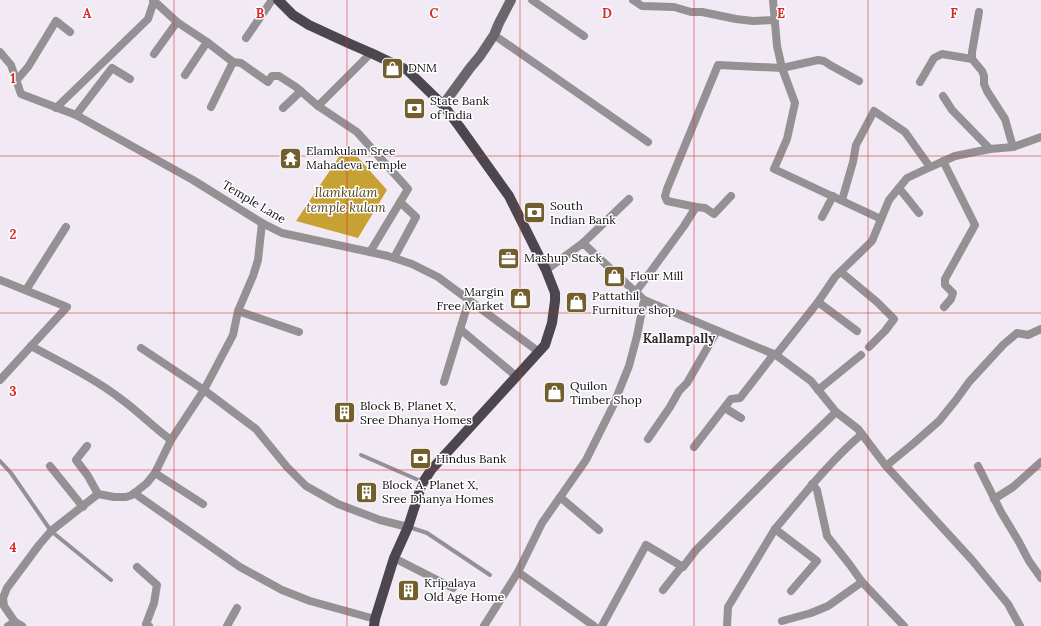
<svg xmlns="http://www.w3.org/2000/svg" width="1041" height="626" font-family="Lora,serif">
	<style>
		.water { fill: #c8a135 }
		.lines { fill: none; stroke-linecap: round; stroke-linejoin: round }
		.lane { stroke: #949195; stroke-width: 4 }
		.street { stroke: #949195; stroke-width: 8 }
		.secondary { stroke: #6a666b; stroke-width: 10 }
		.primary { stroke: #4c474e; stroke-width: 10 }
		.grid { fill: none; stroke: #d62828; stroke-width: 1; stroke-opacity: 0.55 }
		.labels { text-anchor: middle; stroke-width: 3; stroke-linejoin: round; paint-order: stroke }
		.poi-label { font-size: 12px; fill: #110f12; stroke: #fff; text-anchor: start }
		.street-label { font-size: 12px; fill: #110f12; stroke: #fff }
		.water-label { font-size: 13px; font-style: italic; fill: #59481e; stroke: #fff }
		.neighbourhood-label { font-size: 13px; font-weight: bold; fill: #312c33; stroke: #fff }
		.grid-label { font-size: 13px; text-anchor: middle; font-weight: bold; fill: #d62828; stroke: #fff; stroke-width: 3; stroke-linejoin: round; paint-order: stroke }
	</style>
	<rect width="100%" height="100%" fill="#f1eaf4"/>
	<polygon class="water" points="347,145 387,190 358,238 296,221"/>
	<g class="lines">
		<g class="lane">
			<polyline points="361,455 423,482"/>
			<polyline points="0,461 11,473 51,531 111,580"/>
			<polyline points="409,527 427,533 490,575"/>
		</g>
		<g class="street">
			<polyline points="153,0 177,22 207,42 185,75"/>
			<polyline points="532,0 584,36"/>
			<polyline points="633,0 642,6 674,7 691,12 702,12 736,19 753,21 775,20"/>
			<polyline points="773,0 777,46 782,68 795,103 787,139 774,169 881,219"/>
			<polyline points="979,12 972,52 972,59 982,71 984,76 984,84 987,91 1005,119 1013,147"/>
			<polyline points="494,35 648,142"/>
			<polyline points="246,38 272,0"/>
			<polyline points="207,42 233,62"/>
			<polyline points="0,52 11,65 21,94 76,115 193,180 262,223 282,233 370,252 388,256 412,264 438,277 539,352"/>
			<polyline points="154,54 177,22"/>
			<polyline points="16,81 28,67 56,21 70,32"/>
			<polyline points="920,82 934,58 942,54 972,59"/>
			<polyline points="943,96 952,110 990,149"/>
			<polyline points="211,107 233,62 241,63 268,82 272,76 279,76 296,87 318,106"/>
			<polyline points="56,108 148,19 154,1"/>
			<polyline points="283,108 301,91"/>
			<polyline points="76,115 112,68 130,79"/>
			<polyline points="943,161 975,225 945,279 945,285 953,293 951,299 944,307"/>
			<polyline points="899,188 919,213"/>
			<polyline points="731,196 714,214 705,208 696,207 667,201 665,196 667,189 718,65 782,68 818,60 824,61 830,65 859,81"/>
			<polyline points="842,200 853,162 856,145 874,111 905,132 930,167"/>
			<polyline points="822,217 833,196"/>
			<polyline points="583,243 629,199"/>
			<polyline points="370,252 408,189 357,132 318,106 371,53"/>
			<polyline points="394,258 416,217 400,202"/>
			<polyline points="546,270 583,243 644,300 776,355 811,381 836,412 858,429 886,466 972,560 1008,604 1020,626"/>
			<polyline points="841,272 877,302 894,319 885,331 869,347"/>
			<polyline points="0,280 67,307 0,380"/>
			<polyline points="26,290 66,227"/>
			<polyline points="635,293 684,226 696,207"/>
			<polyline points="818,302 857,331"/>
			<polyline points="238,311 299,332"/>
			<polyline points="460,329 516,376"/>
			<path d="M31,346C62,363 94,378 121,399C139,412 153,427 171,440"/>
			<polyline points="141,348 204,390 256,429 287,467 306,486 338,504 380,520 408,527"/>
			<polyline points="776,355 818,302 835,277 872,241 889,200 907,178 924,170 955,156 990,149 1013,147 1041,137"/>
			<polyline points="444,382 469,300"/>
			<polyline points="818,390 861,355"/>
			<polyline points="725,408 741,418"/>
			<polyline points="648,439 670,407 679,391 687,383 717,331"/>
			<polyline points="87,446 76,460 88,476 98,494"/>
			<polyline points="694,447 731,399 740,398 774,354"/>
			<polyline points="50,466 83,507"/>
			<polyline points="886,466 914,443 939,421 956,400 969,382 1003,345 1017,333 1028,335 1041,329"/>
			<polyline points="978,466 1001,512 1019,542 1029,561 1041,578"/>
			<polyline points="155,473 203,504"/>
			<polyline points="812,484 817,490 827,536 850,565 862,582 904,626"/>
			<polyline points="134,493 240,567 282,590 310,601 375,619"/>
			<polyline points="560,497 599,530"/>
			<polyline points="994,499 1013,487 1041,462"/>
			<polyline points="394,558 453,588"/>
			<polyline points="137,567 157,585 154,603 146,624 149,626"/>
			<polyline points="518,572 594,626"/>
			<polyline points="663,590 682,566"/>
			<path d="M791,591L817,561L775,529C803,496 829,462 862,434"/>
			<polyline points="782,621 811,613 828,606 862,582"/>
			<polyline points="15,622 22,626"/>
			<polyline points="8,626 15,622 4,606 3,598 7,588 39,545 51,531 98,494 114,497 126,497 132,495 147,483 155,473 171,440 204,390 233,335 238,311 253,276 258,260 262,223"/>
			<polyline points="227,626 237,608"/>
			<polyline points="484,626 518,572 542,523 586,460 613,406 629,366 637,336 644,300"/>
			<polyline points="602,626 646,545 683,567 696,550 782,464 836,412"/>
			<polyline points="727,626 728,607 775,529"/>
		</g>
		<polyline class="secondary" points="443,105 470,68 480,56 494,35 499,23 511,0"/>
		<polyline class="primary" points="278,0 293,15 309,25 348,43 371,53 407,70 443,105 459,126 509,196 546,270 555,293 555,301 552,323 545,345 431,470 422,484 408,527 394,558 375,619 374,626"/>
	</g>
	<path class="grid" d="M174,0V626M347,0V626M520,0V626M694,0V626M868,0V626M0,156H1041M0,313H1041M0,470H1041"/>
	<defs>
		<symbol id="shop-square" viewBox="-11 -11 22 22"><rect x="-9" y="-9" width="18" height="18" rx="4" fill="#735f2e" stroke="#fff"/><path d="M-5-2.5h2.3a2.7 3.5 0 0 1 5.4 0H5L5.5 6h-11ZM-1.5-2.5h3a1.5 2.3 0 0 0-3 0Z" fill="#fff"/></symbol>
		<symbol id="bank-square" viewBox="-11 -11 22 22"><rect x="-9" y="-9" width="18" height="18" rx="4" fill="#735f2e" stroke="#fff"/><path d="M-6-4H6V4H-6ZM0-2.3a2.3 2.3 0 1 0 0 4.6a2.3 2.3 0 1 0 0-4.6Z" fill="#fff"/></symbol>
		<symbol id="temple-square" viewBox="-11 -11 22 22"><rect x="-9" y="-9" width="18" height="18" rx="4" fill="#735f2e" stroke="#fff"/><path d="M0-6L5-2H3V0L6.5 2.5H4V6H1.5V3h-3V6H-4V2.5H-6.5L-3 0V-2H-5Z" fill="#fff"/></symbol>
		<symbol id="office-square" viewBox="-11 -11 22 22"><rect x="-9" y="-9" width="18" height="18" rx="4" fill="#735f2e" stroke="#fff"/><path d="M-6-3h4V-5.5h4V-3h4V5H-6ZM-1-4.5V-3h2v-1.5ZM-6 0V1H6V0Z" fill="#fff"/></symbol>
		<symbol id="building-square" viewBox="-11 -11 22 22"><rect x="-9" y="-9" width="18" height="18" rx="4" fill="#735f2e" stroke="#fff"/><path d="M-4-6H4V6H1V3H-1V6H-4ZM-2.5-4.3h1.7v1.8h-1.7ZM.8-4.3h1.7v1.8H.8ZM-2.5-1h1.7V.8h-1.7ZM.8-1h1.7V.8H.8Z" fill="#fff"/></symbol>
	</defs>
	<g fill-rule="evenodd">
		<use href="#shop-square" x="380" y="56" width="25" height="25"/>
		<use href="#bank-square" x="402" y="96" width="25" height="25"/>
		<use href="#temple-square" x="278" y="146" width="25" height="25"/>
		<use href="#bank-square" x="522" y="200" width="25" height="25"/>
		<use href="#office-square" x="496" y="246" width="25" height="25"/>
		<use href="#shop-square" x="602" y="264" width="25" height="25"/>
		<use href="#shop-square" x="508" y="286" width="25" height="25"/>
		<use href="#shop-square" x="564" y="290" width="25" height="25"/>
		<use href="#shop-square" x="542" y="380" width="25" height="25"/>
		<use href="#building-square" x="332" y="400" width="25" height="25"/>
		<use href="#bank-square" x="408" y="446" width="25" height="25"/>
		<use href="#building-square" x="354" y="480" width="25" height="25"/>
		<use href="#building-square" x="396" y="578" width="25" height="25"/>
	</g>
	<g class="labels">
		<g class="poi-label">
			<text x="408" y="72">DNM</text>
			<text x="430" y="105">State Bank<tspan x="430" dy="14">of India</tspan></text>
			<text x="306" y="155">Elamkulam Sree<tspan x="306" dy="14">Mahadeva Temple</tspan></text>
			<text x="550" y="210">South<tspan x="550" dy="14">Indian Bank</tspan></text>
			<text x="524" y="262">Mashup Stack</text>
			<text x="630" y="280">Flour Mill</text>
			<text x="504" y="296" text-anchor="end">Margin<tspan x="504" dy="14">Free Market</tspan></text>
			<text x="592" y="300">Pattathil<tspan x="592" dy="14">Furniture shop</tspan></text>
			<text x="570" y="390">Quilon<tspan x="570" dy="14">Timber Shop</tspan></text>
			<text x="360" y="410">Block B, Planet X,<tspan x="360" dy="14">Sree Dhanya Homes</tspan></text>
			<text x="436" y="463">Hindus Bank</text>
			<text x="382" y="489">Block A, Planet X,<tspan x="382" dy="14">Sree Dhanya Homes</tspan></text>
			<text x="424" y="587">Kripalaya<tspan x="424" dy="14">Old Age Home</tspan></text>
		</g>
		<g class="street-label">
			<text transform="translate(254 202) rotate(31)" y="4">Temple Lane</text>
		</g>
		<g class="water-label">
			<text x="346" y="197">Ilamkulam<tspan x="346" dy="15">temple kulam</tspan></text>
		</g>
		<g class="neighbourhood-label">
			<text x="679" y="343">Kallampally</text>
		</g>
	</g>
	<g class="grid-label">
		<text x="87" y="18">A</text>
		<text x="260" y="18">B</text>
		<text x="434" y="18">C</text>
		<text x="607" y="18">D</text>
		<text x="781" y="18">E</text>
		<text x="954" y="18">F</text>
		<text x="13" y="83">1</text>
		<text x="13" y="239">2</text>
		<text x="13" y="396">3</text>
		<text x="13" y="552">4</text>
	</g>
</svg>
